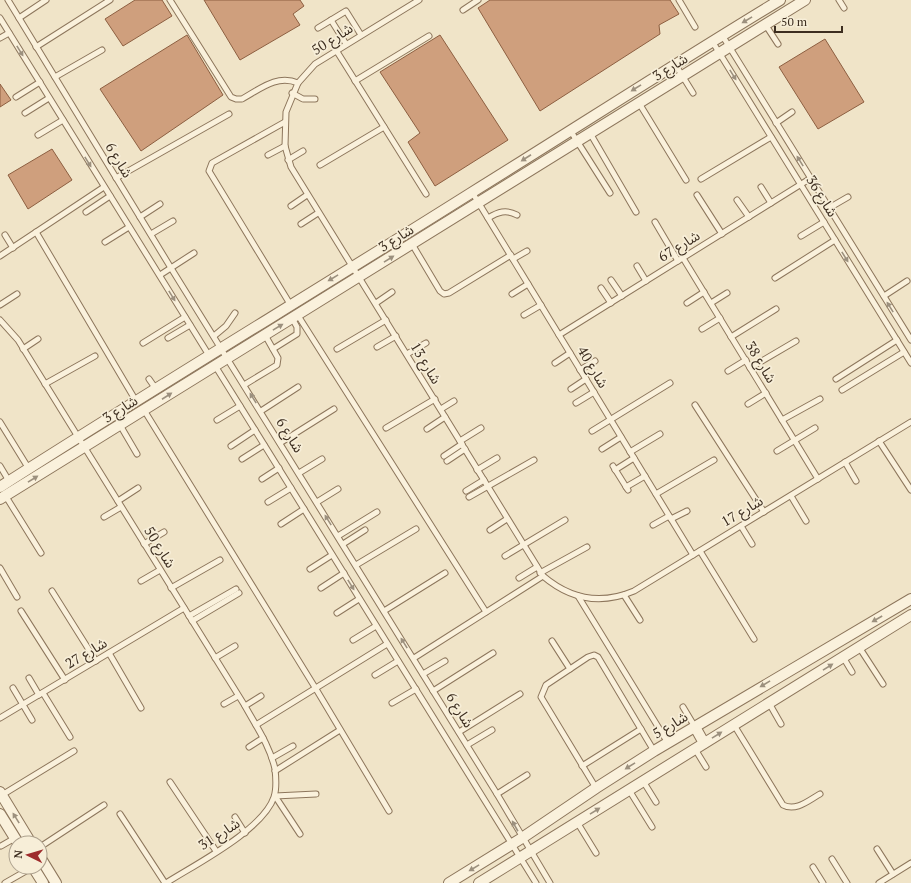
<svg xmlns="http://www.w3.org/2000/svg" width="911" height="883" font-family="'PT Serif','Noto Sans Arabic',serif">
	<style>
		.building { fill: #cf9f7d; stroke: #8d5f41 }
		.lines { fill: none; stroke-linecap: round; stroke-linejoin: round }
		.service-casing { stroke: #8d765c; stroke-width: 7 }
		.minor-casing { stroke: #8d765c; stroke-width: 12 }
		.service { stroke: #faf1dc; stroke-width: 5 }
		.minor { stroke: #faf1dc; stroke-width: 10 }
		.oneway { fill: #9c907e }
		.labels { text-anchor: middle; stroke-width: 3.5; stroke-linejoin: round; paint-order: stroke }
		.street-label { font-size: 14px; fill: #3d2e20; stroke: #f7eed8 }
	</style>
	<rect width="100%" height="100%" fill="#f0e4c8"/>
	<g class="building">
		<polygon points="135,0 162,0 172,16 123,46 105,19"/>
		<polygon points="204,0 300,0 304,6 293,14 300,25 240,60"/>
		<polygon points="490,0 670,0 679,14 659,25 660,34 540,111 478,8"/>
		<polygon points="187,35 223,95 141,151 100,89"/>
		<polygon points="440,35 508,140 435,186 408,142 420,133 380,72"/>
		<polygon points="825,39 864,102 818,129 779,67"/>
		<polygon points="0,84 11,100 0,107"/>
		<polygon points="52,149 72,180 28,209 8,175"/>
	</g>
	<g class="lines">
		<defs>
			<g id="service">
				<polyline points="8,0 171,268 497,794 550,883"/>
				<path d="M170,0L231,97L236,99H242C260,89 277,74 298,83"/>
				<path d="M419,0L315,64L298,83L286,112L285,146L291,167L543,576C570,599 601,605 634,591L911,422"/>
				<polyline points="679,0 695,27"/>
				<polyline points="839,0 844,8"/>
				<polyline points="463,10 478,0"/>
				<polyline points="0,18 210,357"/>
				<polyline points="19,18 46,0"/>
				<polyline points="331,20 346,44"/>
				<polyline points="765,24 778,44"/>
				<polyline points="318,28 346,11 361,35"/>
				<polyline points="722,35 911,340"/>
				<polyline points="0,38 9,33"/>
				<polyline points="712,41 911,363"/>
				<polyline points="36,47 110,0"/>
				<polyline points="336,50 426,194"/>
				<polyline points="675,64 693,93"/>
				<polyline points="55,77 102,50"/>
				<polyline points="355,81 429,36"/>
				<polyline points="292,93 303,99 315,99"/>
				<polyline points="16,97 40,82"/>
				<polyline points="639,103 686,180"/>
				<polyline points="25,113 49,98"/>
				<polyline points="285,122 212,163 209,171 290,304"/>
				<polyline points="776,123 792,112"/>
				<polyline points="570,130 610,193"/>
				<polyline points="590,133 636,212"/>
				<polyline points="38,135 63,120"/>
				<polyline points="268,155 285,146"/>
				<polyline points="288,160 303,151"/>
				<polyline points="320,165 384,127"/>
				<polyline points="116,178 229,114"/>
				<polyline points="701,179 771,137"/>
				<polyline points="761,187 771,203"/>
				<polyline points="472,192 693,555"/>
				<polyline points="697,195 722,234"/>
				<polyline points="737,200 749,217"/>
				<polyline points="291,206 307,195"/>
				<polyline points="829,208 848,197"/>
				<polyline points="86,212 110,196"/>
				<polyline points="140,217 160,204"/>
				<path d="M488,218C498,212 506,209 517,215"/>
				<polyline points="655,222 678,261"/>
				<polyline points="301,224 318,213"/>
				<polyline points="36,232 136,401"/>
				<polyline points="151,234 173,221"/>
				<polyline points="5,235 13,248"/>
				<polyline points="801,236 824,222"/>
				<polyline points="105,242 129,227"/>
				<polyline points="412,244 440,291 444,294 449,293 511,255"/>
				<polyline points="0,256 104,187"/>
				<polyline points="683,258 818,479"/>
				<polyline points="513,259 527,251"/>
				<polyline points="637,266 646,281"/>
				<polyline points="160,275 194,253"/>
				<polyline points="775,278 835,240"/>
				<polyline points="611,280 622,296"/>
				<polyline points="601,288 611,303"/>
				<polyline points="512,294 528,284"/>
				<polyline points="884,296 907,281"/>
				<polyline points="376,303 392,292"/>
				<polyline points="687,303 704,292"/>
				<polyline points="711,303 727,293"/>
				<polyline points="0,305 17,294"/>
				<polyline points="297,314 486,612"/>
				<polyline points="524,315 541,305"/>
				<path d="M0,320L18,340L245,706C256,726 270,746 275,769C276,778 277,788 274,797C263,830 196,864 166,883"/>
				<polyline points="702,329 720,318"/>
				<polyline points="559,335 811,178"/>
				<polyline points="214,336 226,326 235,313"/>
				<polyline points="731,337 776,309"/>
				<polyline points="168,338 190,325"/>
				<polyline points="143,343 185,317"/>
				<polyline points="377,347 396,336"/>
				<polyline points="23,349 38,339"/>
				<polyline points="273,349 297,334 297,327 292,318"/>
				<polyline points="337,349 386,320"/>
				<polyline points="407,354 426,343"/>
				<polyline points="555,363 570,353"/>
				<polyline points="214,364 536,883"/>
				<polyline points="750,368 796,341"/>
				<polyline points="580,370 595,361"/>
				<polyline points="728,371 746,360"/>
				<polyline points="149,379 156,389"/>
				<polyline points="836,379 897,340"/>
				<polyline points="45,384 95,356"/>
				<polyline points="244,385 277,365 278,358 265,335"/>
				<polyline points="571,389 586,379"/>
				<polyline points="842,390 904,352"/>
				<polyline points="576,403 594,392"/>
				<polyline points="748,404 766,393"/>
				<polyline points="695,405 764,512"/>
				<polyline points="441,409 454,401"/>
				<polyline points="144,410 316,689 389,811"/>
				<polyline points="261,411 298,387"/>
				<polyline points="217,420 240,406"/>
				<polyline points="782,420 820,399"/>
				<polyline points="0,422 29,469"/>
				<polyline points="120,425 137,454"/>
				<polyline points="386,428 435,399"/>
				<polyline points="427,429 445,417"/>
				<polyline points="592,431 670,383"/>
				<polyline points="460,441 481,428"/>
				<polyline points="879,441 911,490"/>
				<polyline points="280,443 334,409"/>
				<polyline points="231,446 255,430"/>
				<polyline points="602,449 621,437"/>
				<polyline points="777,451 815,428"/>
				<polyline points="630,452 660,434"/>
				<polyline points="444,456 462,444"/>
				<polyline points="242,459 264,445"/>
				<polyline points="447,461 465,449"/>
				<polyline points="845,462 856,481"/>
				<polyline points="0,466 9,481"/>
				<polyline points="613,466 628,490"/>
				<polyline points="477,470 497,458"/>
				<polyline points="615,470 634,458"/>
				<polyline points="299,473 322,459"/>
				<polyline points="262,479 279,468"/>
				<polyline points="626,487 645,476"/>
				<polyline points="466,491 484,480"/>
				<polyline points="656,494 714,460"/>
				<polyline points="5,495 41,553"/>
				<polyline points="791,496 806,521"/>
				<polyline points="469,497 534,460"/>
				<polyline points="118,501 138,488"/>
				<polyline points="268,502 291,488"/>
				<polyline points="317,502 338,489"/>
				<polyline points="104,517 121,507"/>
				<polyline points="671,519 687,511"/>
				<polyline points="281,524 304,509"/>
				<polyline points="653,525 669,516"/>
				<polyline points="741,526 752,544"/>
				<polyline points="490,530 507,519"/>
				<polyline points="338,536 377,512"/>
				<polyline points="144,544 164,532"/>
				<polyline points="343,544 365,530"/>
				<polyline points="700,551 754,639"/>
				<polyline points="505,556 565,520"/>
				<polyline points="356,565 416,529"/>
				<polyline points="0,568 17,597"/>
				<polyline points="310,569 332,555"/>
				<polyline points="540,573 587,547"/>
				<polyline points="519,578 537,567"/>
				<polyline points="141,581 160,570"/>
				<polyline points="171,588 220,560"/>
				<polyline points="321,588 344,573"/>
				<polyline points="52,591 96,661"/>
				<polyline points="624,595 640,620"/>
				<polyline points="578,596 668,743"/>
				<polyline points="21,611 65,680"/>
				<polyline points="384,611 445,573"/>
				<polyline points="337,613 359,599"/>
				<polyline points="189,616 236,589"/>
				<polyline points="192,621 239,593"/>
				<polyline points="353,640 376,626"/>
				<polyline points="552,641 570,669"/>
				<polyline points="859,647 883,684"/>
				<polyline points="109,653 141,708"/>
				<polyline points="843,657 852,672"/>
				<polyline points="215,658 235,646"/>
				<polyline points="414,658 543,576"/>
				<polyline points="423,674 445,661"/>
				<polyline points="375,675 398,661"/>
				<polyline points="29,678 39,695"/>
				<polyline points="13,688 32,720"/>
				<polyline points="433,691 493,653"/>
				<polyline points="43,693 70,737"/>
				<polyline points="392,703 416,689"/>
				<polyline points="769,703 781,724"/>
				<polyline points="224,704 238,696"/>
				<polyline points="245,706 261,696"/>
				<polyline points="683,707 695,727"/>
				<polyline points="0,718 184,608"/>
				<polyline points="256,725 387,644"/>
				<path d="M734,725L783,805C796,812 809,800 820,794"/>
				<polyline points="459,732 520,694"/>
				<polyline points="467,745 492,730"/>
				<polyline points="249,747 263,738"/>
				<polyline points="695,749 706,767"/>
				<polyline points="272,758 293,746"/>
				<polyline points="582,766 641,729"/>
				<polyline points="275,771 340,730"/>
				<polyline points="643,781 656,802"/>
				<polyline points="170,782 216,851"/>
				<polyline points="596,788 541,697 546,685 588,657 594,655 598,657 654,751"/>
				<polyline points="629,790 652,827"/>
				<polyline points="497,794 527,775"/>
				<polyline points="2,795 74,751"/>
				<polyline points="275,796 300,834"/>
				<polyline points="275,796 316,794"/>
				<polyline points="120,814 165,883"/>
				<polyline points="235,817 245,833"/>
				<polyline points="577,822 596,853"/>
				<polyline points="1,846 15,838"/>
				<polyline points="40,847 104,805"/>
				<polyline points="877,849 893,874"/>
				<polyline points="832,859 847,883"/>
				<polyline points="813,867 823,883"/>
				<polyline points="5,883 33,867"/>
				<polyline points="879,883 911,863"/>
			</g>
			<g id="minor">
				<path d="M0,487C156,387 314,292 471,193C574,129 676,63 780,0"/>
				<polyline points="0,499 805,0"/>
				<polyline points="695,727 704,743"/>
				<polyline points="0,792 31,843"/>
				<polyline points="0,814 18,843"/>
				<polyline points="40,857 56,883"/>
				<polyline points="33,867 43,883"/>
				<polyline points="449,883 522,838 596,788 654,751 911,599"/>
				<polyline points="479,883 911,615"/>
			</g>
		</defs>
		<use href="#service" class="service-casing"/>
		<use href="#minor" class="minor-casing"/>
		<use href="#service" class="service"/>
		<use href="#minor" class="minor"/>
	</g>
	<defs><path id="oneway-solid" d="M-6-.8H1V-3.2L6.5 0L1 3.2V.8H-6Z"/></defs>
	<g class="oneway">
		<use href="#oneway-solid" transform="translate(747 20) rotate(149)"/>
		<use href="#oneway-solid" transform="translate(20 51) rotate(58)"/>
		<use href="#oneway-solid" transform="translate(733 75) rotate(58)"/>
		<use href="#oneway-solid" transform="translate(636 88) rotate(148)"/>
		<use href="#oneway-solid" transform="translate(526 158) rotate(147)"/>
		<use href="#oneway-solid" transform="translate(800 161) rotate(-122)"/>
		<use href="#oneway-solid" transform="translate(88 162) rotate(58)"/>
		<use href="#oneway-solid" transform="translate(845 257) rotate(58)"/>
		<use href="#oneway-solid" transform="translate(389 259) rotate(-32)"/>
		<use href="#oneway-solid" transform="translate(333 278) rotate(149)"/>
		<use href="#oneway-solid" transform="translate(172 296) rotate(58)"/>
		<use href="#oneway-solid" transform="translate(890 307) rotate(-122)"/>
		<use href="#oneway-solid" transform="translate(278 327) rotate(-31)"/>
		<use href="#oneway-solid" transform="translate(167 396) rotate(-33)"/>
		<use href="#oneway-solid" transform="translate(253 398) rotate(-122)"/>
		<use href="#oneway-solid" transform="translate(33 479) rotate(-32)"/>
		<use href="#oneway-solid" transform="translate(328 520) rotate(-122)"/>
		<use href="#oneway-solid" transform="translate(351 585) rotate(58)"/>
		<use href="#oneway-solid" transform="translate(877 619) rotate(150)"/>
		<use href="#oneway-solid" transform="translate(404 643) rotate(-122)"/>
		<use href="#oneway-solid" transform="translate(828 667) rotate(-32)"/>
		<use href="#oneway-solid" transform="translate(765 684) rotate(149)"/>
		<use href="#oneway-solid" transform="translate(717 735) rotate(-32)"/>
		<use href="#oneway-solid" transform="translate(630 766) rotate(148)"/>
		<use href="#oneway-solid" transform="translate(595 811) rotate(-32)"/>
		<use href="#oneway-solid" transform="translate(16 818) rotate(-122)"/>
		<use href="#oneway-solid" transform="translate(515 826) rotate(-119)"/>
		<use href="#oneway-solid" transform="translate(474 868) rotate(149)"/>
	</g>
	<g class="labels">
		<g class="street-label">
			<text transform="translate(332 39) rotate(-33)" y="5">شارع 50</text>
			<text transform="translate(670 67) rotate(-32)" y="5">شارع 3</text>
			<text transform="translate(119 160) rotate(59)" y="5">شارع 6</text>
			<text transform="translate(822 196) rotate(58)" y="5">شارع 36</text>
			<text transform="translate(396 238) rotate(-32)" y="5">شارع 3</text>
			<text transform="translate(679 246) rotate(-32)" y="5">شارع 67</text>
			<text transform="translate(761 362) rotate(59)" y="5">شارع 38</text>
			<text transform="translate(426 363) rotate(59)" y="5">شارع 13</text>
			<text transform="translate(593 367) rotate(59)" y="5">شارع 40</text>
			<text transform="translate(120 409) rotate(-32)" y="5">شارع 3</text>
			<text transform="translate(290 435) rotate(58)" y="5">شارع 6</text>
			<text transform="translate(742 511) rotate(-31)" y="5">شارع 17</text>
			<text transform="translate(160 547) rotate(58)" y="5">شارع 50</text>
			<text transform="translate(86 653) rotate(-31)" y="5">شارع 27</text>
			<text transform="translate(460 710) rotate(58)" y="5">شارع 6</text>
			<text transform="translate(670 725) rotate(-31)" y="5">شارع 5</text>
			<text transform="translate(219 834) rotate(-33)" y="5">شارع 31</text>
		</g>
	</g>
	<g transform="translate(28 855) rotate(275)"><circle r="19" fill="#f7eed8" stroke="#ada18e"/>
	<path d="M0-3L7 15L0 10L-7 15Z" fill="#9e2a2b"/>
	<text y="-6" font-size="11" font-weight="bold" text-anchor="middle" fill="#3d2e20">N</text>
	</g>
	<path d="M775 26v6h67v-6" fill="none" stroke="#3d2e20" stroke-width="2"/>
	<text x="781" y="26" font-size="12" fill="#3d2e20" stroke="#f7eed8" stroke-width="3" paint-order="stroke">50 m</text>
</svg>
